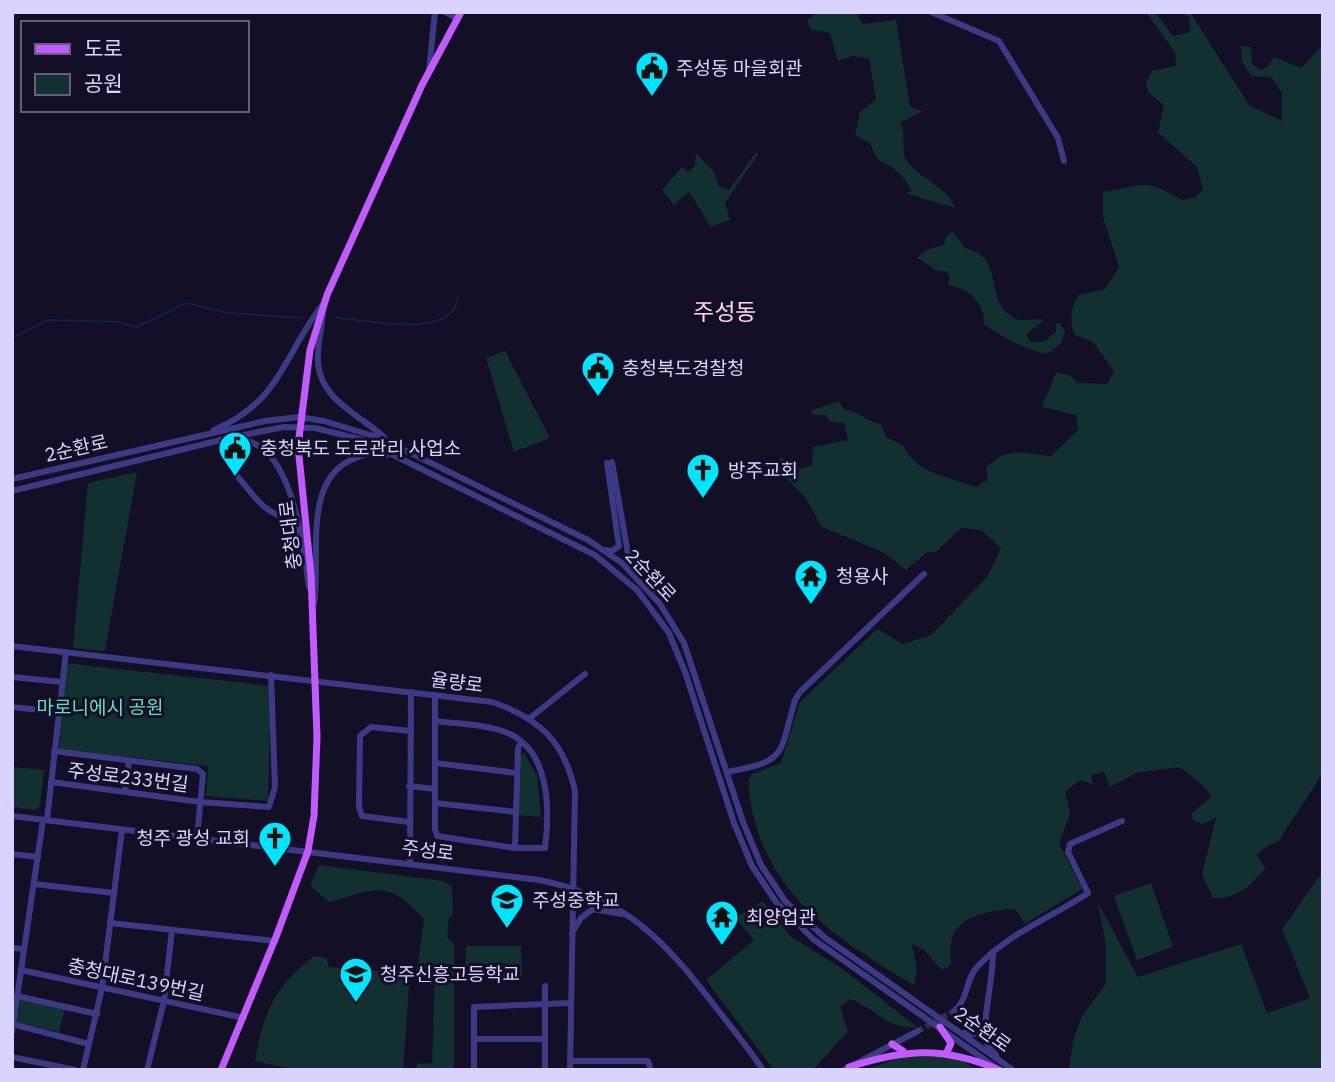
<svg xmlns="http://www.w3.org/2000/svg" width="1335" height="1082" font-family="'IBM Plex Sans','Noto Sans KR',sans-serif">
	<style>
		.green { fill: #12302f }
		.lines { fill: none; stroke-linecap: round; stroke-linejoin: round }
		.stream { stroke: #0c2248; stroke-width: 2 }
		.minor-tunnel { stroke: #312d47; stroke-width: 6; stroke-dasharray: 6 3; stroke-linecap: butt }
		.minor { stroke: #3d3a85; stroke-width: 6 }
		.major { stroke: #c25bff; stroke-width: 7 }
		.labels { text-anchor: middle; stroke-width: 6; stroke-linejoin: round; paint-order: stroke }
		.poi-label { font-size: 19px; fill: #d9d4ff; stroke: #130f26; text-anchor: start }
		.street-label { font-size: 19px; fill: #d9d4ff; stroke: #130f26 }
		.park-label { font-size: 19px; fill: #5fe0c0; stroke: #130f26 }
		.quarter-label { font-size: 23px; fill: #ffd6f0; stroke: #130f26 }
	</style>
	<rect width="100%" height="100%" fill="#130f26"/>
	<g class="green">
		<path d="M818,12H856L863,24L896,20L910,107L923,111L900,123C907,133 900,149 907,161C920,179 948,187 955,208L905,193L912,191C905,178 893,164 878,161L870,143L855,135L860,112L876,99L869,59L852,56L838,61L830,33L810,29L807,20Z"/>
		<path d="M1146,12H1155L1173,36L1190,32L1189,18L1183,12H1190L1249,105L1282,121V93L1271,77L1251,76L1242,62L1241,46L1251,47L1252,64L1260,70L1268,66L1274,57L1301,68L1323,45V778L1321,776L1278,842L1269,845L1257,854L1265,869C1249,886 1239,899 1213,898L1202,874L1216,818L1202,824L1194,821L1191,814L1211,797C1205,784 1190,775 1179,767L1136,773L1110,787L1104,772L1091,775L1093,784L1080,780L1065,792L1070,814L1059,843L1082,889L1025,924L1015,909C995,910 961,914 952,937C950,945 951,957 951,965L942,970L924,950L912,944L917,970L914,985C829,935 755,886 748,780L752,774L781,763L800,702L877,629L903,644L931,635L987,577L1001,548L981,530L961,528L936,552H927L906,570L883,552L822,527L805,497L775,467L781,457L799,469L812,465L813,447L848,440L844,423L831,422L825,415H814L810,411L839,401L844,410C858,410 866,422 881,424L886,437L904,446C914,473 952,478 976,487L988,480L986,468C1008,445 1022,454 1051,456L1078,430L1076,415L1042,407L1056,372L1069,375L1078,383L1107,384L1114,371L1093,342L1075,335C1069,322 1070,307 1079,295L1105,289L1119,267L1103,217V192C1144,186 1143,177 1182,200L1196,197L1203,189L1197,167L1158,132L1164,105L1148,92L1146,82L1152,71L1176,66L1175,53Z"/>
		<polygon points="756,152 758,155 725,203 730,220 711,227 689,192 674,205 662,190 682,167 688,172 695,166 696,153 714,172 719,187 729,190"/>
		<path d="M952,231L965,248C1006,257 983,298 1012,317C1022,324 1033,317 1044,320L1026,335L1031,342L1045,341L1056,332V323H1060L1065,332L1061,343L1048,354C1023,350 1005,338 984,324C985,302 969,289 948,285L950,277L946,271H938L917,258L924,251L945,244V238Z"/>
		<polygon points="505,351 550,438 514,452 486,358"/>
		<polygon points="137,472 105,651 73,648 88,483"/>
		<polygon points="64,663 271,686 268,801 206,796 208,766 59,749"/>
		<polygon points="524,753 537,775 541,817 518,815 520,755"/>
		<polygon points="12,767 44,770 40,805 36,810 12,807"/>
		<path d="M319,865L444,881L452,887L453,916L449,917L447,938L454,944V1070H416L417,1064L432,1063L435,972L417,971L424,919C387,879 378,888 330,902L310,886Z"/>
		<polygon points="1323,871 1323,1070 1069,1070 1073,1041 1082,1016 1106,984 1106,946 1098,903 1138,977 1241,944 1267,1013 1310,998 1282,929"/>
		<polygon points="1151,883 1173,947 1137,960 1114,896"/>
		<path d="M763,901L790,936L844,970L917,1027C884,1029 878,1009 850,999L840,1007L848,1031L813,1070H774L706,980L754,940L735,918Z"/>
		<polygon points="466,946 521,946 522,977 465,979"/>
		<path d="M314,956L326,958L329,967L410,973L403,1070H297L255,1061C264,1012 274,987 314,956Z"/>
		<polygon points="20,999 65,1009 59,1032 17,1022"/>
		<polygon points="955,1056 977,1070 864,1070 898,1058"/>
	</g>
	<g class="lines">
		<g class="stream">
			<path d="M336,318C366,319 451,341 458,298"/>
			<polyline points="12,338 48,320 119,322 137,327 187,303 227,313 301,318"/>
		</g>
		<polyline class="minor-tunnel" points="918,1031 954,1011"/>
		<g class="minor">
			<polyline points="445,12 457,19"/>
			<polyline points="931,12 999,41 1058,138 1064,161"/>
			<polyline points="429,70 435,12"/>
			<path d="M323,312C322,328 317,345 318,361C319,399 360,415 384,437"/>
			<path d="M214,430C282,401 283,355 323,304"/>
			<path d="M236,440C292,437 303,546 309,587"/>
			<polyline points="612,462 631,571"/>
			<path d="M238,477C255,497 268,519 295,518"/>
			<polyline points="12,479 265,421 299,417 324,421 380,438 588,540 622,563 660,604 684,643 743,822 761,865 785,901 824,937 1013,1070"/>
			<polyline points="12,491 233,437 284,427 315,428 363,440 595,555 637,590 669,633 685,672 734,823 752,866 776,902 813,939 995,1067"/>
			<polyline points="606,550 612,551 619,546 607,463"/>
			<path d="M314,604C321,560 302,482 351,460C364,454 373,451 387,455"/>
			<path d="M12,646L492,702C539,718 564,741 575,791L570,1070"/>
			<polyline points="12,677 62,682"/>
			<path d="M435,695V829L437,836L515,848H545C550,809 550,748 505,732C484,724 458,724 435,721"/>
			<polyline points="12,707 58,712"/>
			<polyline points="530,718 585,674"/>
			<polyline points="54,751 197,769 203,774 197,838"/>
			<polyline points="435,763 517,773"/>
			<path d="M727,772C788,761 779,755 795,700L800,692L924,574"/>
			<polyline points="51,782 200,802 269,807 275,787 271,675"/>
			<polyline points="409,786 435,789"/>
			<polyline points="125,791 129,761"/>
			<polyline points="435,803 516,812"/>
			<path d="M12,816L539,880C626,897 665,941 717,1009C733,1029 749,1049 763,1070"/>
			<polyline points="47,820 66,652"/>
			<polyline points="409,822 362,816 359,807 360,736 371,727 411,731"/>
			<polyline points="515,848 518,748 521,743"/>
			<polyline points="12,854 38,857"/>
			<polyline points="410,864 411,692"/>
			<polyline points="34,884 114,893"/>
			<polyline points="110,923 275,941"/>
			<polyline points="572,933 581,918 593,909 622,914"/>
			<polyline points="12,948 24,949"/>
			<path d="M993,953C994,972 981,1029 986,1041C987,1046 993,1051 996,1055"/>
			<polyline points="21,970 244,1018"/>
			<polyline points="17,996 97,1014"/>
			<path d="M954,1011C969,999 965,978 979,965C1009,933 1052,917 1088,893L1068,852L1070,844L1122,821"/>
			<polyline points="12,1024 89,1044"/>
			<polyline points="12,1032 43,820"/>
			<polyline points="964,1033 975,1034 984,1028"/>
			<polyline points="474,1039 545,1039"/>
			<polyline points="12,1057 75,1070"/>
			<polyline points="570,1061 648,1061 651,1070"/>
			<polyline points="83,1070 102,988 122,830"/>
			<polyline points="147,1070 164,1001 172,930"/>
			<polyline points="474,1070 474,1007 571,1003"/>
			<polyline points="545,1070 545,986"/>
			<polyline points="844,1070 918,1031"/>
		</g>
		<g class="major">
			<polyline points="940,1027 951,1043 947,1052"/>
			<polyline points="892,1044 903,1051"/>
			<path d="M849,1067C905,1049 944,1046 999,1070"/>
			<polyline points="221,1070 276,937 308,851 314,816 317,737 311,575 298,446 310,350 327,295 422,85 461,12"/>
		</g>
	</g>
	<defs>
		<symbol id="civic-pin" viewBox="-11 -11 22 30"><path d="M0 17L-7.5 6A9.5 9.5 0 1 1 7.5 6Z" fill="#00e5ff" stroke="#130f26"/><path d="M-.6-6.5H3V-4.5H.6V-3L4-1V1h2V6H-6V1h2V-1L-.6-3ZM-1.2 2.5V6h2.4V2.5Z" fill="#111"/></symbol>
		<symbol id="church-pin" viewBox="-11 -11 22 30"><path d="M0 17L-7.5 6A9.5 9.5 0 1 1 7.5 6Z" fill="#00e5ff" stroke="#130f26"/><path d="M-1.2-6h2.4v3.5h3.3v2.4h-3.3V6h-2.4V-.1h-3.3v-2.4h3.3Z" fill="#111"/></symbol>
		<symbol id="temple-pin" viewBox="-11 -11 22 30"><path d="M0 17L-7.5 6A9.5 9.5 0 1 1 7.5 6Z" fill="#00e5ff" stroke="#130f26"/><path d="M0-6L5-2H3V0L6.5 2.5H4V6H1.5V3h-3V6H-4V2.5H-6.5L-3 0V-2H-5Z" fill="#111"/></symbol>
		<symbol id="school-pin" viewBox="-11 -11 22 30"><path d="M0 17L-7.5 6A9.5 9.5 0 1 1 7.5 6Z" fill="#00e5ff" stroke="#130f26"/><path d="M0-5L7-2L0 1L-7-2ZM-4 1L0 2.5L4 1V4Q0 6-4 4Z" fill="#111"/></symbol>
	</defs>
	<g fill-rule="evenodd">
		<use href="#civic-pin" x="633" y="49" width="38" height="52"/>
		<use href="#civic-pin" x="579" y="349" width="38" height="52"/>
		<use href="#civic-pin" x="216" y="429" width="38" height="52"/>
		<use href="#church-pin" x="684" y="451" width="38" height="52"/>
		<use href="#temple-pin" x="792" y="557" width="38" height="52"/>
		<use href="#church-pin" x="256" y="819" width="38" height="52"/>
		<use href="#school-pin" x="488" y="881" width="38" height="52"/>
		<use href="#temple-pin" x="703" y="898" width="38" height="52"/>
		<use href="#school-pin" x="337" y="955" width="38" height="52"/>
	</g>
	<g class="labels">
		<g class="poi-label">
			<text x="676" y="75">주성동 마을회관</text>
			<text x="622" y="375">충청북도경찰청</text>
			<text x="260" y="455">충청북도 도로관리 사업소</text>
			<text x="728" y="477">방주교회</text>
			<text x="836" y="583">청용사</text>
			<text x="250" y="845" text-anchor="end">청주 광성 교회</text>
			<text x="532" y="907">주성중학교</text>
			<text x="746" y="924">최양업관</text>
			<text x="380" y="981">청주신흥고등학교</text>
		</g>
		<g class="street-label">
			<text transform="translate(76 448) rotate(-13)" y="7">2순환로</text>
			<text transform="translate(290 535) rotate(-97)" y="7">충청대로</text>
			<text transform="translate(651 575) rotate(47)" y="7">2순환로</text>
			<text transform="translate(457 682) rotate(7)" y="7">율량로</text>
			<text transform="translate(128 777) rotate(7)" y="7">주성로233번길</text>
			<text transform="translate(428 850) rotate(7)" y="7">주성로</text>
			<text transform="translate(136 979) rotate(12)" y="7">충청대로139번길</text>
			<text transform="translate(983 1029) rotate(35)" y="7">2순환로</text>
		</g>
		<g class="park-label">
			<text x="100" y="714">마로니에시 공원</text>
		</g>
		<g class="quarter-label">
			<text x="725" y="320">주성동</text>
		</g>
	</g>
	<rect width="1335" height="1082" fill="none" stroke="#d9d4ff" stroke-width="28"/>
	<rect x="21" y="21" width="228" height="91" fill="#130f26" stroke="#625e7d" stroke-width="2"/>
	<rect x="35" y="44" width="35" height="10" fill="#c25bff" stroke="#625e7d" stroke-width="2"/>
	<text x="84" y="56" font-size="21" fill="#d9d4ff">도로</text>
	<rect x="35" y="74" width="35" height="21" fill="#12302f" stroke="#625e7d" stroke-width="2"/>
	<text x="84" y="91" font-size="21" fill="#d9d4ff">공원</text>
</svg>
